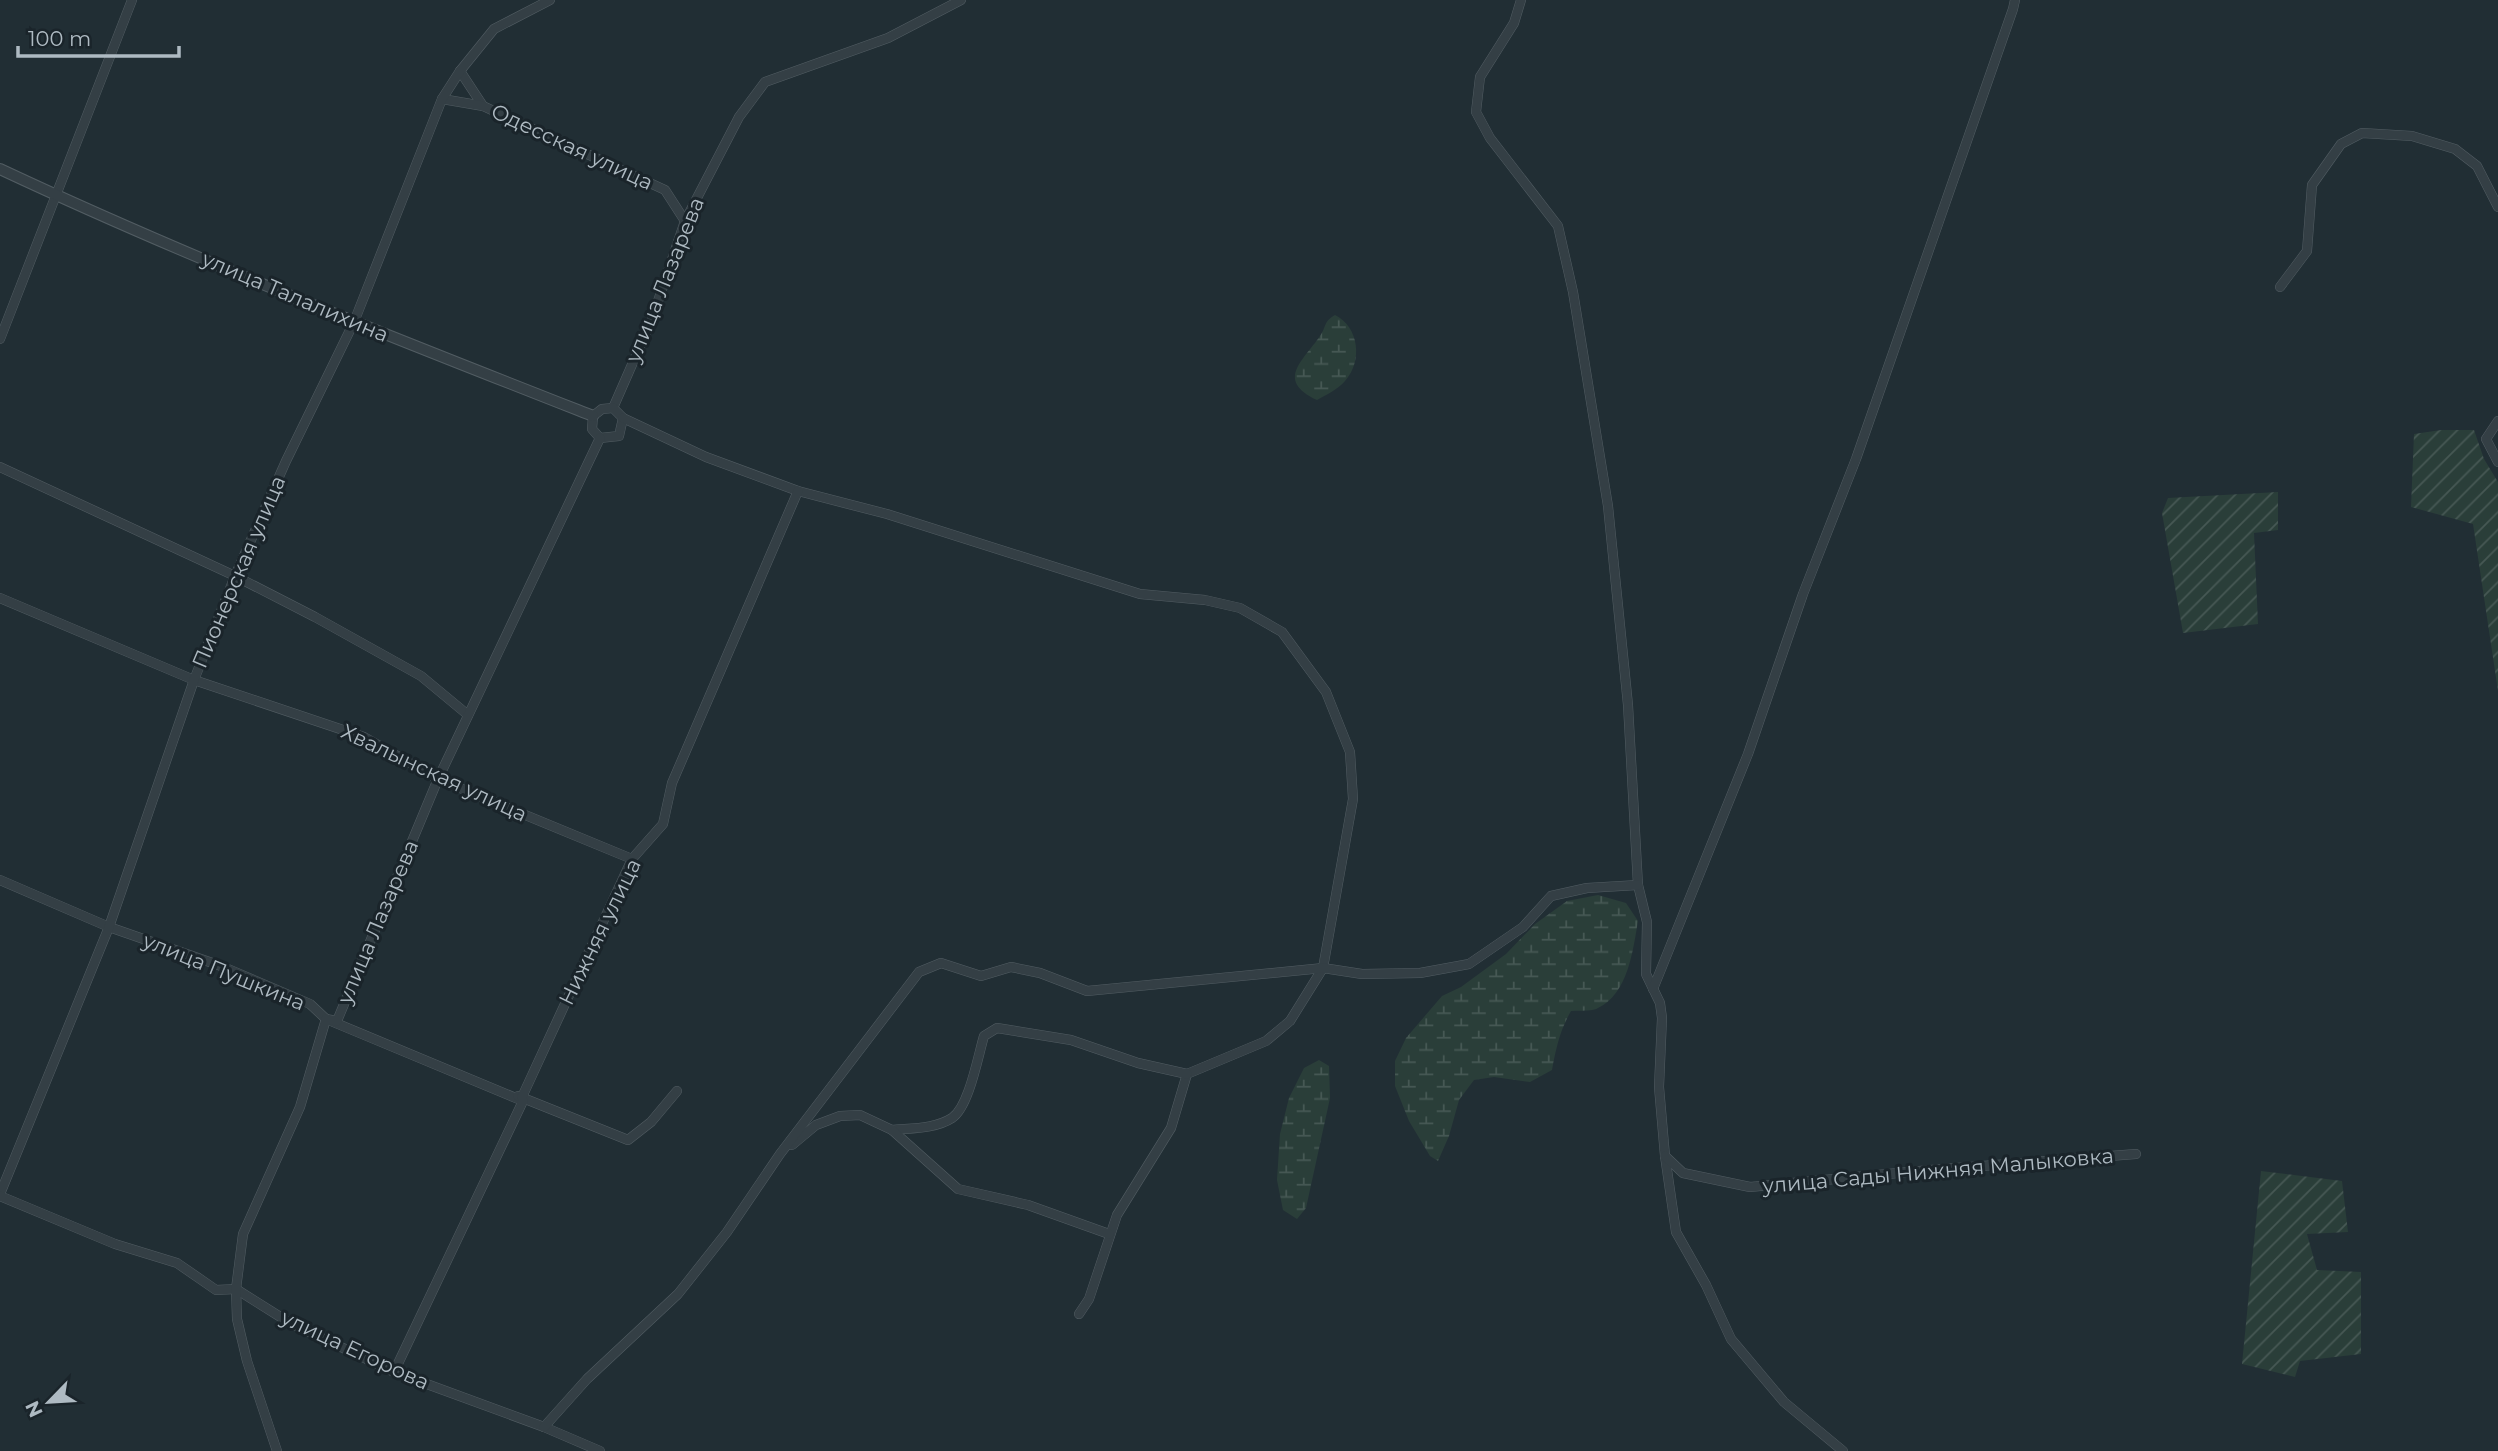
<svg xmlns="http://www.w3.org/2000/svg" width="2498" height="1451" font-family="Montserrat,sans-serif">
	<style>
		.wetland { fill: url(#wetland-marsh) }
		.garden { fill: url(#garden-furrows) }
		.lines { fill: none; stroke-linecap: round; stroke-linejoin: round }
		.minor-casing { stroke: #525d63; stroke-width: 10 }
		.tertiary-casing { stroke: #525d63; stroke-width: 12 }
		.minor { stroke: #343f45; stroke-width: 9 }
		.tertiary { stroke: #343f45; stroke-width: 10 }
		.labels { text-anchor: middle; stroke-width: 6; stroke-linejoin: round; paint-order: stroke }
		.street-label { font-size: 21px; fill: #aebac2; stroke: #1a242a }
	</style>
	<defs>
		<pattern id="wetland-marsh" width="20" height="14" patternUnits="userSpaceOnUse" patternTransform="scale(1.75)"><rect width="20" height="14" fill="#2a3e39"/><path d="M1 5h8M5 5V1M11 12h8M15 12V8" fill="none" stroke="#465854"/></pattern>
		<pattern id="garden-furrows" width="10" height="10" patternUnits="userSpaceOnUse" patternTransform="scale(1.75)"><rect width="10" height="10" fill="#2a3e39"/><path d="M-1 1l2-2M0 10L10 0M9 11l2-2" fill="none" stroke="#465854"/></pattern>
	</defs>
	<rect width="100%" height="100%" fill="#212e34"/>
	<g class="wetland">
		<path d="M1335,315C1359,327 1363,361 1345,381C1338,389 1326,395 1317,400C1275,380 1303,361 1320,336C1327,326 1323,322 1335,315Z"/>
		<path d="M1598,895L1626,903L1638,921C1633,950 1628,994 1598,1008C1591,1012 1580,1010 1571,1011C1560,1030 1556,1048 1552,1070L1530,1082L1494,1077L1474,1080L1459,1100L1449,1136L1438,1161L1430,1156L1409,1121L1395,1086V1061L1406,1038L1442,996L1461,987L1506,954L1535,924L1567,901Z"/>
		<polygon points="1319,1060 1329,1066 1330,1098 1306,1208 1297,1219 1283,1210 1277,1180 1280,1134 1289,1098 1304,1068"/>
	</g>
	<g class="garden">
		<polygon points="2441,430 2474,430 2484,459 2498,482 2498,691 2473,524 2411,507 2414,434"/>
		<polygon points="2278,492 2278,530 2254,533 2258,624 2183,633 2162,513 2168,498"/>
		<polygon points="2261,1171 2342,1181 2348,1232 2307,1234 2317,1270 2361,1272 2361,1354 2300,1361 2295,1377 2242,1364"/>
	</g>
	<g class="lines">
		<defs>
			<g id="minor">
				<polyline points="1521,0 1514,23 1480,77 1476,112 1490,138 1558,226 1573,292 1608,506 1628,705 1638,885 1647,922 1646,974 1660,1003 1662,1018 1659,1087 1665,1156 1676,1232 1706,1285 1731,1339 1784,1402 1843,1451"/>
				<polyline points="460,71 483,106"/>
				<polyline points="442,99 483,106 665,190 685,221"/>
				<polyline points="2280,287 2307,251 2312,185 2341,144 2362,133 2412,136 2455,149 2477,166 2498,207"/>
				<polyline points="0,339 132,0"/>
				<polyline points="613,408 652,319 685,221 739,117 765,82 888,38 961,0"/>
				<polygon points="613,408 623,418 619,436 600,438 592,429 593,416 602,409"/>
				<polyline points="623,418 706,457 798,491 887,514 1140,594 1205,600 1240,608 1282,632 1326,692 1350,752 1353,799 1323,968 1290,1021 1266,1041 1187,1074 1171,1128 1117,1215 1089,1299 1079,1314"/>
				<polyline points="2498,421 2486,439 2498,462"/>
				<polyline points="0,467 235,576 315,617 421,676 468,715"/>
				<polyline points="0,598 194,680 364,737 438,779 632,859"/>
				<polyline points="0,880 109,927 221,966 310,1004 326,1019 523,1101"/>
				<polyline points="1653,989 1748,754 1803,594 1856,459 2013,9 2015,0"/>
				<polyline points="518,1096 628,1140 651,1122 677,1091"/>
				<path d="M892,1130C911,1128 935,1129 952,1118C969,1107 978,1056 984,1036L997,1028L1071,1040L1138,1063L1187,1074"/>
				<polyline points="792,1145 816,1125 840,1116 860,1115 892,1130 958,1189 1028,1205 1109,1234"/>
				<polyline points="1665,1156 1683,1173 1750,1187 1930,1170 2136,1154"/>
				<polyline points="0,1194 109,927 194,680 235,576 286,461 354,322 442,99 460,71 494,29 550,0"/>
				<polyline points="0,1196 115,1244 177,1263 216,1290 236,1289 290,1323 394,1372 544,1427 600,1451"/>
				<polyline points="394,1372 523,1101 522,1097 632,859 663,824 672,783 798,491"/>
				<polyline points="544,1427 587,1379 678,1294 727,1232 780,1154 919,972 941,963 981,976 1011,967 1040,973 1087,991 1323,968 1362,974 1420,973 1469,964 1523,927 1551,896 1587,888 1638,885"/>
				<polyline points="277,1451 247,1361 237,1319 236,1289 243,1234 300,1107 326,1019 337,1021 438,779 600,438"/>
			</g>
			<path id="tertiary" d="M0,169C194,260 394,338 593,416"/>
		</defs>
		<use href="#minor" class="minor-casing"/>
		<use href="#tertiary" class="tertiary-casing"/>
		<use href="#minor" class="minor"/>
		<use href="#tertiary" class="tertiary"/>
	</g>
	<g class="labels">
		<g class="street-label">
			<text transform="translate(572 147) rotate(25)" y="7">Одесская улица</text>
			<text transform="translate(665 280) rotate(-68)" y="7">улица Лазарева</text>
			<text transform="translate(295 297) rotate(23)" y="7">улица Талалихина</text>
			<text transform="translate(239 572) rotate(-67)" y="7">Пионерская улица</text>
			<text transform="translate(434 773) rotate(25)" y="7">Хвалынская улица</text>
			<text transform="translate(378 922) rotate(-67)" y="7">улица Лазарева</text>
			<text transform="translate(600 932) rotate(-64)" y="7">Нижняя улица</text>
			<text transform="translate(224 972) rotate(22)" y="7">улица Пушкина</text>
			<text transform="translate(1938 1171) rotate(-5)" y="7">улица Сады Нижняя Малыковка</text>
			<text transform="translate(355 1350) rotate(25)" y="7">улица Егорова</text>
		</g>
	</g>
	<g transform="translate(49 1402) rotate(245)" stroke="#1a242a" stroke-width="5" paint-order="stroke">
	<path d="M0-5L12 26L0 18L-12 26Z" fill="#aebac2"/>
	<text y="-10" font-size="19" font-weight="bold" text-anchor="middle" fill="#aebac2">N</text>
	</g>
	<path d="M18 46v10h161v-10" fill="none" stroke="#aebac2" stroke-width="3.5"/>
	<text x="28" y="46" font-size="21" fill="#aebac2" stroke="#1a242a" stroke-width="5" paint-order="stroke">100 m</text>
</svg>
